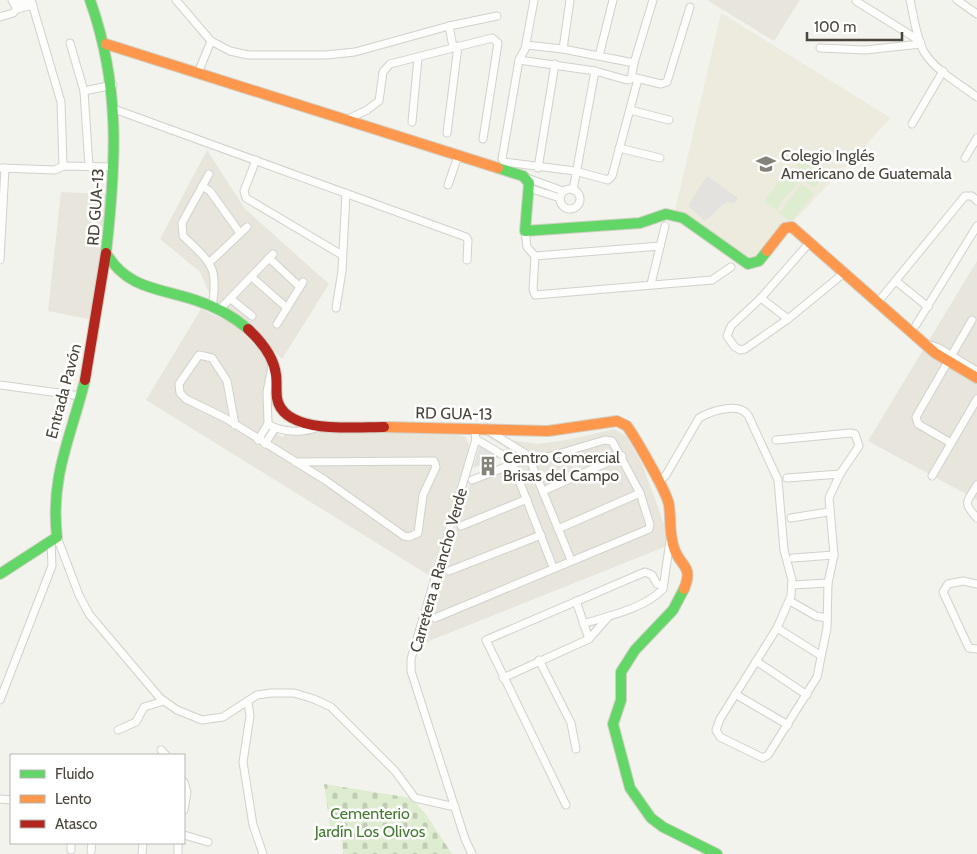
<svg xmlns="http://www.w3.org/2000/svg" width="977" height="854" font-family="Cabin,sans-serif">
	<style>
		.residential { fill: #e7e5dc }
		.education { fill: #edebde }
		.green { fill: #deecd0 }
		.cemetery { fill: url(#cemetery-stones) }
		.parking { fill: #e3e2de }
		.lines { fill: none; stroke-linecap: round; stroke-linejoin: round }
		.street-casing { stroke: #d1d1cc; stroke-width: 9 }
		.fast-casing { stroke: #d2d0c5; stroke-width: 12 }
		.slow-casing { stroke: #d2d0c5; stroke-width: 12 }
		.jam-casing { stroke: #d2d0c5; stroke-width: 12 }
		.street { stroke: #fdfdfc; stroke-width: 7 }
		.fast { stroke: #63d668; stroke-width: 10 }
		.slow { stroke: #ff974d; stroke-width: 10 }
		.jam { stroke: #b3261e; stroke-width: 10 }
		.labels { text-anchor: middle; stroke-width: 5; stroke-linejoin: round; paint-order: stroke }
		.poi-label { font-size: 16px; fill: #4a453a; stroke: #fff; text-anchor: start }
		.street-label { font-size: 16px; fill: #4a453a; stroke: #fff }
		.park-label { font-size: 16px; fill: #427b2e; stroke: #fff }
	</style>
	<defs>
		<pattern id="cemetery-stones" width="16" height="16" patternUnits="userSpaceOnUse" patternTransform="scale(1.25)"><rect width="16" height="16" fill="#deecd0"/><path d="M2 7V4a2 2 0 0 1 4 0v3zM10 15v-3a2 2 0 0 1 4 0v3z" fill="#c0ccb3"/></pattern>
	</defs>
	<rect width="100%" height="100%" fill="#f3f3ee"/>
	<g class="residential">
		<polygon points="707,0 800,0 774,41"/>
		<polygon points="207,150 245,209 329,284 282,359 243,320 213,302 200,272 160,239"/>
		<polygon points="61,192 107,194 93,320 48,311"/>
		<polygon points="977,261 977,500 868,441"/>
		<polygon points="201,309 233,324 261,351 269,366 266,427 282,437 286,434 309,434 325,430 459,435 466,437 469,445 468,452 430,576 146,400"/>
		<polygon points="614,429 626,436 642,464 669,537 667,546 419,645 471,479 505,465 501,457 506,448 486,436 537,444 567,440"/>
	</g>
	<polygon class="education" points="721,13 891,118 758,259 753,261 675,211"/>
	<g class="green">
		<polygon points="801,160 823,177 815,188 793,172"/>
		<polygon points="786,173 798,182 776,210 764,201"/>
		<polygon points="801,184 814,193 791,222 779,213"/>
	</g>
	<path class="cemetery" d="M324,784L411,798L425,813L452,854H343C343,843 342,831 330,826Z"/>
	<g class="parking">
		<polygon points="707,176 738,198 734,203 726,202 705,221 688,206"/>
		<polygon points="480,444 500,457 473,468"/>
	</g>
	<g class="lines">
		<defs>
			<g id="street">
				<polyline points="31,0 61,102 63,166"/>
				<polyline points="176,0 211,41 230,51 248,55 326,55 355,52 449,26 497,16"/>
				<polyline points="534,0 525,49 519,60 502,159 504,162 575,171 608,180 612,176 638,79"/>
				<path d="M910,0C914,17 916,37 924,52C936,71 960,84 977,97"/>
				<polyline points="957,0 977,14"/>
				<polyline points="856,1 920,41"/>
				<polyline points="16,3 28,0"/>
				<polyline points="17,9 33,5"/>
				<polyline points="0,17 13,13 17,9 12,0"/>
				<polyline points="449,26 453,47"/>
				<polyline points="70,43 84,91 89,167"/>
				<polyline points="820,48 865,50 921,44"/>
				<polyline points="563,49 570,0"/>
				<polyline points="599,56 613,0"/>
				<polyline points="519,60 595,71 627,80 631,79 634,63 563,49 526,45"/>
				<polyline points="634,63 653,0"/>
				<polyline points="198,73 211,41"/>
				<polyline points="636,78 661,84 667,82 690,7"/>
				<polyline points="84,91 113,85"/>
				<polyline points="114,109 466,237 468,240 467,260"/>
				<polyline points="630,110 669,120"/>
				<polyline points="346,120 367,110 379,101 383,72 390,64 492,38 498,43 483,139"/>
				<polyline points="412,122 418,58"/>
				<polyline points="912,124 943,71"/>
				<polyline points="447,133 458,46"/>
				<polyline points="619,148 660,158"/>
				<polyline points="965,158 977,138"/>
				<polyline points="256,160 244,191 246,198 342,255"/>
				<polyline points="0,168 55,170 63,166 113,167"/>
				<polyline points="538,168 555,64"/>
				<path d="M209,174L182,223L183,236C211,263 219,266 212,307"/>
				<polyline points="527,178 563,191"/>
				<polyline points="448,185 458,156"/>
				<polyline points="202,186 210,191 240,233"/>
				<polyline points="529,188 560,198"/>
				<circle cx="570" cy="199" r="10"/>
				<polyline points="573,190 595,71"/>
				<polyline points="525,231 527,247 535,256 660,246"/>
				<polyline points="810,242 761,298 731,326 727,336 734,346 740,350 745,349 788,319 844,273"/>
				<polyline points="535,256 533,289 535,295 712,280 731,267"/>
				<polyline points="269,258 300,287"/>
				<polyline points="0,260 5,168"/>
				<polyline points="210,262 247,227"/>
				<polyline points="252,277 287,308"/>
				<polyline points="896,281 928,307"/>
				<polyline points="651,284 665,226"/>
				<polyline points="761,298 788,319"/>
				<polyline points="231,299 252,316"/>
				<polyline points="878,302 965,196 972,196 977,201"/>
				<polyline points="336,308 342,271 346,193"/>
				<polyline points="219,310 273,254"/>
				<polyline points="277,324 303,282"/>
				<polyline points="916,325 977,226"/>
				<polyline points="927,344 939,348 977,371"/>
				<polyline points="0,385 81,396"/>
				<path d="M268,424C282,433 304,433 318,427"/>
				<polyline points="235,425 227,381 212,358 199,355 179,384 180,393 186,399 225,418 325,480 404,536 409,537 418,533 423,495 436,467 434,461 295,462"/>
				<polyline points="489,431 526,454 529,458 571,560"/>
				<polyline points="476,439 511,460 553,567"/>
				<polyline points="258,440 268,424 267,392 272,367"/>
				<polyline points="951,443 918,424 916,417 972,320"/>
				<polyline points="265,444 275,428"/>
				<polyline points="932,476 977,399"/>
				<polyline points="787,478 840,474"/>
				<polyline points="472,480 529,458"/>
				<path d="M658,483L666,475L699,418C711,411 738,402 748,415L778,480L784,550L792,580L791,596L777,628L720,719L716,730L720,737L763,758L768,755L817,677L827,628L828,583L834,555L829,498L840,474L859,446L855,434L850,433L776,440"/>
				<path d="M977,485C967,502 962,502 977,518"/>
				<polyline points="543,491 622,456"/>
				<polyline points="791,518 828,512"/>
				<polyline points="461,526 527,499"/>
				<polyline points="558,529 640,493"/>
				<polyline points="57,537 79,595 89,614 160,698 177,710 202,720 223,717 257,695 271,693 294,693 314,699 331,707 395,771 415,798 455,807"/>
				<polyline points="793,558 834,555"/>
				<polyline points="449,571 541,535"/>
				<polyline points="977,584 963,581 948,584 943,592 969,648 977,649"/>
				<polyline points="792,585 828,583"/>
				<polyline points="576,601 589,639"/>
				<polyline points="790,601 816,616 827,618"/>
				<polyline points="435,618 649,529 650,525 640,493 612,441 605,440 531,462"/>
				<path d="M583,624C608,616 644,609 663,589L670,541"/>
				<polyline points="777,628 820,655"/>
				<polyline points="539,660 571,723 576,749"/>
				<polyline points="756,661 807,695"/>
				<polyline points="503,678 589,639 609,616"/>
				<polyline points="735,694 788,725"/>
				<polyline points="0,700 52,566 51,541"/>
				<polyline points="248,702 250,716 243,762 253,825 263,854"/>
				<polyline points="118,730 136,722 144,707 164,701"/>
				<polyline points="161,750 166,755"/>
				<polyline points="184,782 187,792 184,810"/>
				<polyline points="0,799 11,800"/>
				<polyline points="566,805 486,640 645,572 652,575 657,584 663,585"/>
				<polyline points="184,835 208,842"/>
				<polyline points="71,850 71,843"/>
				<polyline points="91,851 92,843"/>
				<polyline points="142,854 143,843"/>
				<polyline points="178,854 178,843"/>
				<polyline points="472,854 465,839 411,671 411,659 476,439 474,428"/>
			</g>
			<g id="fast">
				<path d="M90,0C121,87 116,163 106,253C127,289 159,288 195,300C214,306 233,316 248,329"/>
				<polyline points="498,168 523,176 529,183 525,231 640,223 666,214 683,218 748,264 759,261 767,251"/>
				<path d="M0,574L57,537C50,476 71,437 85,380"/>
				<polyline points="684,589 673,610 635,650 621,672 621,700 613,724 630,788 651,818 663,827 717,854"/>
			</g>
			<g id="slow">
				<polyline points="106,44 498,168"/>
				<polyline points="767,251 785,228 792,227 935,353 977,378"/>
				<path d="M384,427L548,431L617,421L627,426C636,439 667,492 669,505C671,519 669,533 674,548C680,567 694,565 684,589"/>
			</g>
			<g id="jam">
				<path d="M248,329C261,341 274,357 276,375C277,382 276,390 277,398C283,435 355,427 384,427"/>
				<polyline points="85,380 106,253"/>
			</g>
		</defs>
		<use href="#street" class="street-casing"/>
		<use href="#fast" class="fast-casing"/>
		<use href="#slow" class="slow-casing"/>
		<use href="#jam" class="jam-casing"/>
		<use href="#street" class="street"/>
		<use href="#fast" class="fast"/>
		<use href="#slow" class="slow"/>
		<use href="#jam" class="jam"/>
	</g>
	<defs>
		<symbol id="school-bare" viewBox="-9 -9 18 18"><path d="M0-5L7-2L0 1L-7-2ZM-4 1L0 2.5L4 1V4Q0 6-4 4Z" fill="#858279" stroke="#fff" stroke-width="2.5" paint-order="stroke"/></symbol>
		<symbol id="building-bare" viewBox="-9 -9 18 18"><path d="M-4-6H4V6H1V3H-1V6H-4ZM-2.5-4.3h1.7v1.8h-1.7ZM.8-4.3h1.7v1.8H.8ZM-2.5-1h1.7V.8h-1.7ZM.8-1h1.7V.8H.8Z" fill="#858279" stroke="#fff" stroke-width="2.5" paint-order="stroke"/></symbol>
	</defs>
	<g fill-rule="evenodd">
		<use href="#school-bare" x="752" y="150" width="28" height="28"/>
		<use href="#building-bare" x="474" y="452" width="28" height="28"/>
	</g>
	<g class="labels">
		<g class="poi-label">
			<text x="781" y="161">Colegio Inglés<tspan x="781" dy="18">Americano de Guatemala</tspan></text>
			<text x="503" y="463">Centro Comercial<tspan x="503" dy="18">Brisas del Campo</tspan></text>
		</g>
		<g class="street-label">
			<text transform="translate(95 207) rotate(-86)" y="6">RD GUA-13</text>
			<text transform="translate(63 391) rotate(-75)" y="6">Entrada Pavón</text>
			<text transform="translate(454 413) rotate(1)" y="6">RD GUA-13</text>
			<text transform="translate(438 570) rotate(-74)" y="6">Carretera a Rancho Verde</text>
		</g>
		<g class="park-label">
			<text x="370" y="819">Cementerio<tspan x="370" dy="18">Jardín Los Olivos</tspan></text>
		</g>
	</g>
	<rect x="10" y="754" width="175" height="90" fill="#ffffff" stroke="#b7b5b0"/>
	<rect x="20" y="770" width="25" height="8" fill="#63d668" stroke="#b7b5b0"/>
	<text x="55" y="779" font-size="15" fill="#4a453a">Fluido</text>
	<rect x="20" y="795" width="25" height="8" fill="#ff974d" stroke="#b7b5b0"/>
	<text x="55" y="804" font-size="15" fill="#4a453a">Lento</text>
	<rect x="20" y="820" width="25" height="8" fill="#b3261e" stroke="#b7b5b0"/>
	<text x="55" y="829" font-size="15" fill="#4a453a">Atasco</text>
	<path d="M807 32v8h95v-8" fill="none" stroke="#4a453a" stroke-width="2.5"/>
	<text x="814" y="32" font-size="15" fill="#4a453a" stroke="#ffffff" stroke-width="4" paint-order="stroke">100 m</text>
</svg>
